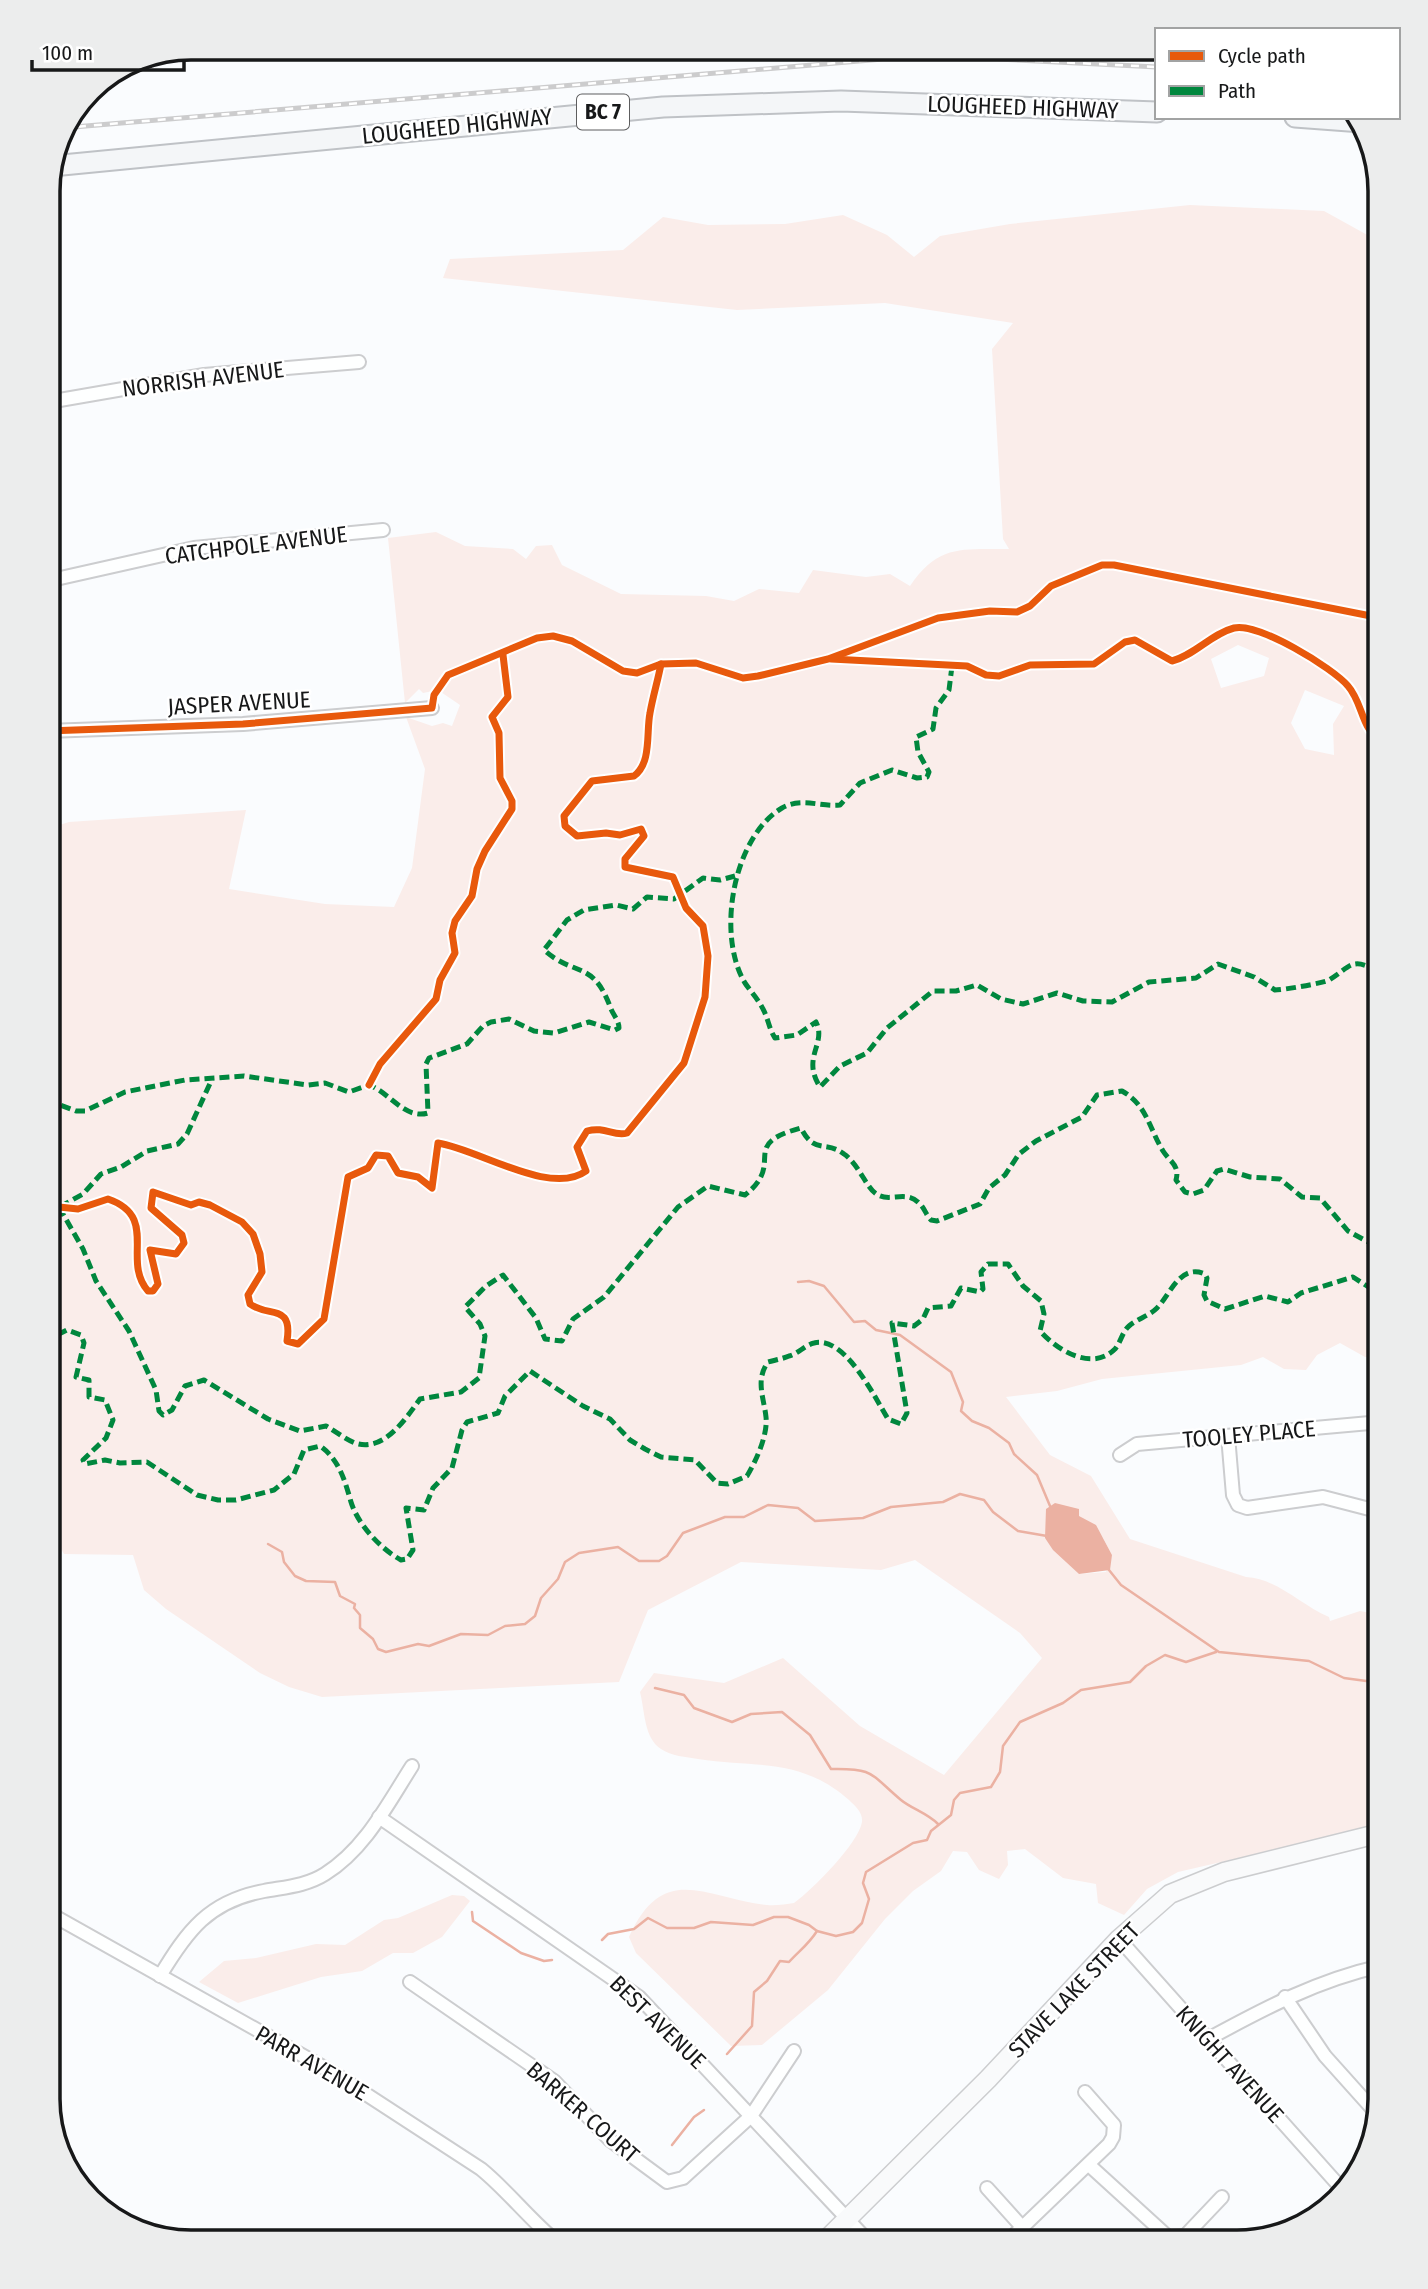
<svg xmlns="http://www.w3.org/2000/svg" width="1428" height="2289" font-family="'Fira Sans Condensed',sans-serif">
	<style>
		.green { fill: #faedea; fill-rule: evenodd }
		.water { fill: #ebb1a2 }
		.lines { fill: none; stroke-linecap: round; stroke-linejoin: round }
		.stream { stroke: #ebb1a2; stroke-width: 2.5 }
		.street-casing { stroke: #cccdcf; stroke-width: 16 }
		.secondary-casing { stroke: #cccdcf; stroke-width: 21 }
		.primary-casing { stroke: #bfc2c6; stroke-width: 23 }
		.street { stroke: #feffff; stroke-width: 12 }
		.secondary { stroke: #f9fafb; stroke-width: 18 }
		.primary { stroke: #f4f6f8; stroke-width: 19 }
		.rail-casing { stroke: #cccccd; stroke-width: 5 }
		.rail { stroke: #fff; stroke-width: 2.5; stroke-dasharray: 8; stroke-linecap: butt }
		.quiet { stroke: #00873e; stroke-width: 5; stroke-dasharray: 10 5; stroke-linecap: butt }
		.cycleway-casing { stroke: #fff; stroke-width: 11 }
		.cycleway { stroke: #e8590c; stroke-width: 7 }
		.labels { text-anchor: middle; stroke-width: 5; stroke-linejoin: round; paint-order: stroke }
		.shield { fill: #fff; stroke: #5d5d5e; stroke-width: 2 }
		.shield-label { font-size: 21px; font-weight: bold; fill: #171819 }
		.street-label { font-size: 23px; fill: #171819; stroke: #fff }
		.rim { fill: none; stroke: #171819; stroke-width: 3.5 }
	</style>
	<rect width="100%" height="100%" fill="#fafcfe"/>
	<g class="green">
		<path d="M1190,205L1324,211L1371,237L1381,238V1357H1365L1340,1343L1317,1355L1306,1370L1284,1369L1263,1357L1241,1365L1102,1379L1057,1391L1006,1397L1050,1455L1091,1476L1130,1539L1246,1577C1278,1579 1299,1604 1329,1617L1330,1621L1360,1611L1381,1615V1825L1178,1872L1147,1889L1124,1915L1098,1903L1096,1884L1063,1878L1025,1849L1007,1851L1008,1865L999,1879L979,1870L967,1852L953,1851L941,1871L913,1891L885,1919L828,1990L762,2045L731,2046L636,1953L629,1937C664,1860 706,1899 767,1905C776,1906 786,1904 794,1903C813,1889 858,1844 862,1822C863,1812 855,1806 849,1800C800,1757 757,1768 698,1759C686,1757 671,1756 661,1749C644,1738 645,1712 640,1692L654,1673L724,1683L783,1658L860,1726L944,1775L1042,1658L1020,1633L915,1560L881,1570L741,1562L648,1610L619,1682L322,1697L289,1687L260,1673L166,1609L144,1590L133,1555L64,1554L55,1538L47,1537V829L69,822L246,810L229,889L325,904L394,907L412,868L425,769L406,717L432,726L443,723L452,726L460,705L438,690L423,693L419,689L405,703L388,538L436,532L465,546L513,549L526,559L536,546L552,545L562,565L621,594L706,596L734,601L759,589L799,593L813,570L866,577L890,574L910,586C939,543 964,550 1009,549L1003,539L992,349L1013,323L885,303L737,310L443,278L450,259L623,250L663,217L708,225L785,224L843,215L887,235L914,257L940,236L1010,224ZM1238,645L1269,658L1264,676L1221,688L1211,659ZM1305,690L1344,706L1333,724L1334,755L1305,749L1291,723ZM1055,1503L1087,1523L1103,1538L1112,1555L1106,1572L1079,1574L1045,1538Z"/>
		<polygon points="452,1895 464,1896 470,1901 442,1937 413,1953 393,1953 362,1971 321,1977 238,2003 199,1982 224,1961 256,1958 316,1944 345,1945 384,1920 398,1918"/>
	</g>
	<polygon class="water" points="1055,1503 1079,1509 1079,1516 1096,1525 1112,1555 1110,1570 1079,1574 1053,1550 1045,1538 1046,1509"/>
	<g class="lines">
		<g class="stream">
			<polyline points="798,1282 809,1281 824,1286 854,1322 865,1321 876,1330 900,1335 951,1372 963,1402 961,1411 972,1421 989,1428 1009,1443 1014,1454 1037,1475 1050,1506"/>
			<polyline points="268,1544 282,1552 284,1562 295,1576 306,1581 335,1582 340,1596 355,1604 354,1608 360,1615 360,1628 373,1639 378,1649 386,1652 418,1644 429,1646 461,1634 488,1635 505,1626 525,1624 535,1616 541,1598 558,1579 565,1562 579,1553 618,1547 639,1561 659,1561 667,1556 683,1533 725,1517 744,1517 768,1505 798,1508 815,1521 863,1518 891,1507 943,1502 960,1494 984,1500 993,1512 1018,1531 1047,1536"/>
			<polyline points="1109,1570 1121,1585 1219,1652 1309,1661 1344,1678 1381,1683"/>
			<path d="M655,1688L684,1695L694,1708L732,1722L751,1714L782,1712L810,1735L831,1769C875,1768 870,1774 901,1800C912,1809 927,1813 938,1824"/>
			<polyline points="472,1912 473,1921 521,1953 544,1961 552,1960"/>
			<polyline points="602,1940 608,1934 634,1929 648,1918 667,1928 694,1928 711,1922 753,1925 774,1917 788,1917 809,1925 817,1931"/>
			<path d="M727,2054L752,2026L754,1992L767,1981L780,1961L789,1962C799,1951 809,1944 817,1931L836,1936L853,1932L862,1923L869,1899L863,1883L866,1872L913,1843L927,1840L931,1831L951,1815L954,1800L960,1793L991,1787L1000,1772L1003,1746L1020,1722L1063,1703L1081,1690L1130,1682L1146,1666L1165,1655L1186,1662L1216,1652"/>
			<polyline points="672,2145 694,2117 704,2110"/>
		</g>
		<defs>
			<g id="street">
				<polyline points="48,402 204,375 359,362"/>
				<polyline points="47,581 194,548 383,530"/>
				<polyline points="47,731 243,724 432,708"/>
				<polyline points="1228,1436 1233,1495 1238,1505 1247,1508 1323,1497 1381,1512"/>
				<polyline points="1120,1455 1137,1444 1381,1422"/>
				<polyline points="379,1817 639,1997 869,2242"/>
				<path d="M47,1912L332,2072L481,2169C508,2191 529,2219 557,2242"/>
				<polyline points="1119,1939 1342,2189"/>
				<path d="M160,1976C187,1931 209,1901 264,1891C285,1887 306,1886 325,1874C365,1849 387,1805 412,1766"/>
				<polyline points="410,1982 554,2081 610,2140 667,2182 683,2178 751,2116 794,2051"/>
				<polyline points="1285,1997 1325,2056 1377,2114"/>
				<path d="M1208,2039C1265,2008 1318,1980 1381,1966"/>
				<polyline points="1089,2165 1168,2237 1185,2236 1222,2197"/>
				<polyline points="987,2188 1022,2227"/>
				<polyline points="1007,2242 1109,2144 1113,2137 1114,2125 1085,2092"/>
			</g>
			<polyline id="secondary" points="824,2242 988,2079 1119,1939 1170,1894 1224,1872 1381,1833"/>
			<g id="primary">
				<polyline points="1295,117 1362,122"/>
				<polyline points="52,166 663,107 841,101 1157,112"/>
			</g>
		</defs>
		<use href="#street" class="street-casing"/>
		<use href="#secondary" class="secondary-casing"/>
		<use href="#primary" class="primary-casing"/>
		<use href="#street" class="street"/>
		<use href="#secondary" class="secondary"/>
		<use href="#primary" class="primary"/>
		<defs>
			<polyline id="rail" points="62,128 883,59 997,59 1157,67"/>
		</defs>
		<use href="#rail" class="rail-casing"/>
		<use href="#rail" class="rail"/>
		<g class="quiet">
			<path d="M952,666L949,690L936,708L933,729L916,737L918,752L929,772L927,777L917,778L892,770L860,783L840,805C820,807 801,797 782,808C733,837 716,935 745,983C751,992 758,999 763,1009C768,1018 769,1029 775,1038L797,1035L816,1022C827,1044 801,1057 820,1087L840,1066L867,1053L887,1028L933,991H956L977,985L1001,999L1023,1004L1057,993L1083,1001L1112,1002L1149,982L1196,978L1218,964L1254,977L1275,990C1283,990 1324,983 1329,980C1353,965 1351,956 1381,973"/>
			<path d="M47,1100L76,1111H85L125,1092L185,1080L244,1076L308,1085L325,1083L349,1092L369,1085C389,1092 405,1120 428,1113L426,1064L429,1058L467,1044L483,1026L491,1022L509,1019L534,1031L554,1033L589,1022L615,1030L619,1028C619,1021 614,1016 611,1009C593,959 576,978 544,950L567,920L584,910L616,905L633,909L647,897L674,899L703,878L720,880L735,876"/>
			<path d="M59,1207L83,1249L96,1281L129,1331L156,1390L159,1411L163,1415L172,1410L185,1386L204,1380L268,1419L300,1431L326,1426C335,1431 345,1439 355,1443C384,1453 406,1418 420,1399L461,1392L479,1378L485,1336L480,1324L465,1307L486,1286L503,1275L536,1318L545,1339L562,1341L573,1319L604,1297L678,1207L708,1186L745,1195C787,1162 737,1145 801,1128C814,1155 826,1140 844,1154C859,1164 867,1190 878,1195C891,1202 906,1190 919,1203C924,1207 926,1215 931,1220L937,1221L980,1204L989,1188L1005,1175L1019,1154L1036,1141L1082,1117L1097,1095L1122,1091C1147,1105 1149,1128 1163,1151C1170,1162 1180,1165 1176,1180L1185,1192L1193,1194L1204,1190L1217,1171L1224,1169L1250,1177L1280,1179L1302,1197L1320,1198L1348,1231L1381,1249"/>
			<polyline points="47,1214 83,1194 101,1174 121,1167 147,1151 178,1144 187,1134 212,1079"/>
			<path d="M47,1329L53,1337L67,1330L81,1335L84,1343L76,1377L89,1380V1397L105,1400L113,1420L106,1438L83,1460L85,1464L105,1460L120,1463L147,1462L197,1495L218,1500H236L274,1490L294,1474L304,1450L320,1446C339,1459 345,1481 351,1502C358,1525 381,1549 401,1560L407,1559L413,1550L406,1508L424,1510L433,1488L452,1468L462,1430L467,1422L498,1413L505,1396L530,1371L583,1406L610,1419L630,1440L645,1449L661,1457L695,1460L717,1483L728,1484L747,1476C756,1461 768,1435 766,1417C764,1398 755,1380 768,1362C775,1360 782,1359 789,1356C798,1354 805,1345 814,1343C845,1335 875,1398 888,1419L901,1424L907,1413L892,1323L914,1326L923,1319L928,1308L951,1306L961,1288L980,1292L983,1289L981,1272L988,1264H1008L1023,1286L1041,1301L1044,1314L1040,1331C1057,1350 1092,1372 1115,1349C1121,1342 1122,1332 1129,1326C1137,1319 1149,1316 1157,1308C1170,1295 1180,1263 1205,1274L1207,1278L1204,1295L1207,1301L1225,1309L1265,1296L1288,1302L1301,1293L1353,1277L1381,1295"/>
		</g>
		<defs>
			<g id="cycleway">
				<path d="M831,659L967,666L986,675L999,676L1030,665L1094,664L1125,642L1135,640L1172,661C1195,655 1211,634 1234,628C1258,622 1333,668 1348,686C1363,703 1361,729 1381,741"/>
				<polyline points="47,731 243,724 432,708 434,695 448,675 537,638 553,636 572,641 623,671 637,673 661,664 696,663 743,678 758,676 828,659 938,618 990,611 1017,612 1030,606 1051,586 1102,565 1114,565 1381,618"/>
				<polyline points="369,1085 380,1064 436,999 440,980 455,953 452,933 455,921 472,896 477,869 485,851 512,809 512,801 500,778 499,733 492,717 508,697 503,655"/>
				<path d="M59,1207L78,1209L108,1199C160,1217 121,1260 148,1291H153L158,1284L150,1250L176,1254L184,1243L182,1235L151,1208L153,1192L191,1205L199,1202L210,1205L242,1222L253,1234L260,1254L262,1272L248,1295L250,1304C269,1318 293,1303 287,1341L298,1344L324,1319L348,1177L368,1168L376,1155L388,1156L398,1173L418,1177L432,1188L438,1143C478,1149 551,1197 586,1171L577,1147L587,1131C605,1126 614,1137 627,1133L684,1063L705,997L708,956L703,926L686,908L673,877L625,867V859L644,836L641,829L620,835L606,833L577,836L565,826L564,816L592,781L634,776C652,763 646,732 650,713C653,696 658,680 661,664"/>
			</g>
		</defs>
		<use href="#cycleway" class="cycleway-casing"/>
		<use href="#cycleway" class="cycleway"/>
	</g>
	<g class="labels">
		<rect class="shield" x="577" y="94.5" width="52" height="35" rx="5"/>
		<g class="shield-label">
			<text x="603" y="119">BC 7</text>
		</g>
		<g class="street-label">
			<text transform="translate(1023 107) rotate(2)" y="8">LOUGHEED HIGHWAY</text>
			<text transform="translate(457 126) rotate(-6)" y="8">LOUGHEED HIGHWAY</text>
			<text transform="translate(203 379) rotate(-7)" y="8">NORRISH AVENUE</text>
			<text transform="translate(256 545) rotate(-7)" y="8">CATCHPOLE AVENUE</text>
			<text transform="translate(239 703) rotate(-3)" y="8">JASPER AVENUE</text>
			<text transform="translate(1249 1434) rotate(-5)" y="8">TOOLEY PLACE</text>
			<text transform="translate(1074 1990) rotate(-46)" y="8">STAVE LAKE STREET</text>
			<text transform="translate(658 2022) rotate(44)" y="8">BEST AVENUE</text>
			<text transform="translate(312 2063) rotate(30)" y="8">PARR AVENUE</text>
			<text transform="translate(1230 2064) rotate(48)" y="8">KNIGHT AVENUE</text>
			<text transform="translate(583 2112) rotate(41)" y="8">BARKER COURT</text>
		</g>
	</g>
	<path d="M0 0H1428V2289H0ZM191 60H1237A131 131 0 0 1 1368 191V2099A131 131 0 0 1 1237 2230H191A131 131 0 0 1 60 2099V191A131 131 0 0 1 191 60Z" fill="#eceded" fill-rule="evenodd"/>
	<path class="rim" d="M191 60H1237A131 131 0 0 1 1368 191V2099A131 131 0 0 1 1237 2230H191A131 131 0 0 1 60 2099V191A131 131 0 0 1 191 60Z"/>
	<rect x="1155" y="28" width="245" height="91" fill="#ffffff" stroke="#a2a3a3" stroke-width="2"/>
	<rect x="1169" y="51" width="35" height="10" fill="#e8590c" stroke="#a2a3a3" stroke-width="2"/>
	<text x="1218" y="63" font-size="21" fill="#171819">Cycle path</text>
	<rect x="1169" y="86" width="35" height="10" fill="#00873e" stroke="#a2a3a3" stroke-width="2"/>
	<text x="1218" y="98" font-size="21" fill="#171819">Path</text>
	<path d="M32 60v10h152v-10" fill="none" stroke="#171819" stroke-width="3.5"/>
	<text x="42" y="60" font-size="21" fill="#171819" stroke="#ffffff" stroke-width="5" paint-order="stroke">100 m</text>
</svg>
